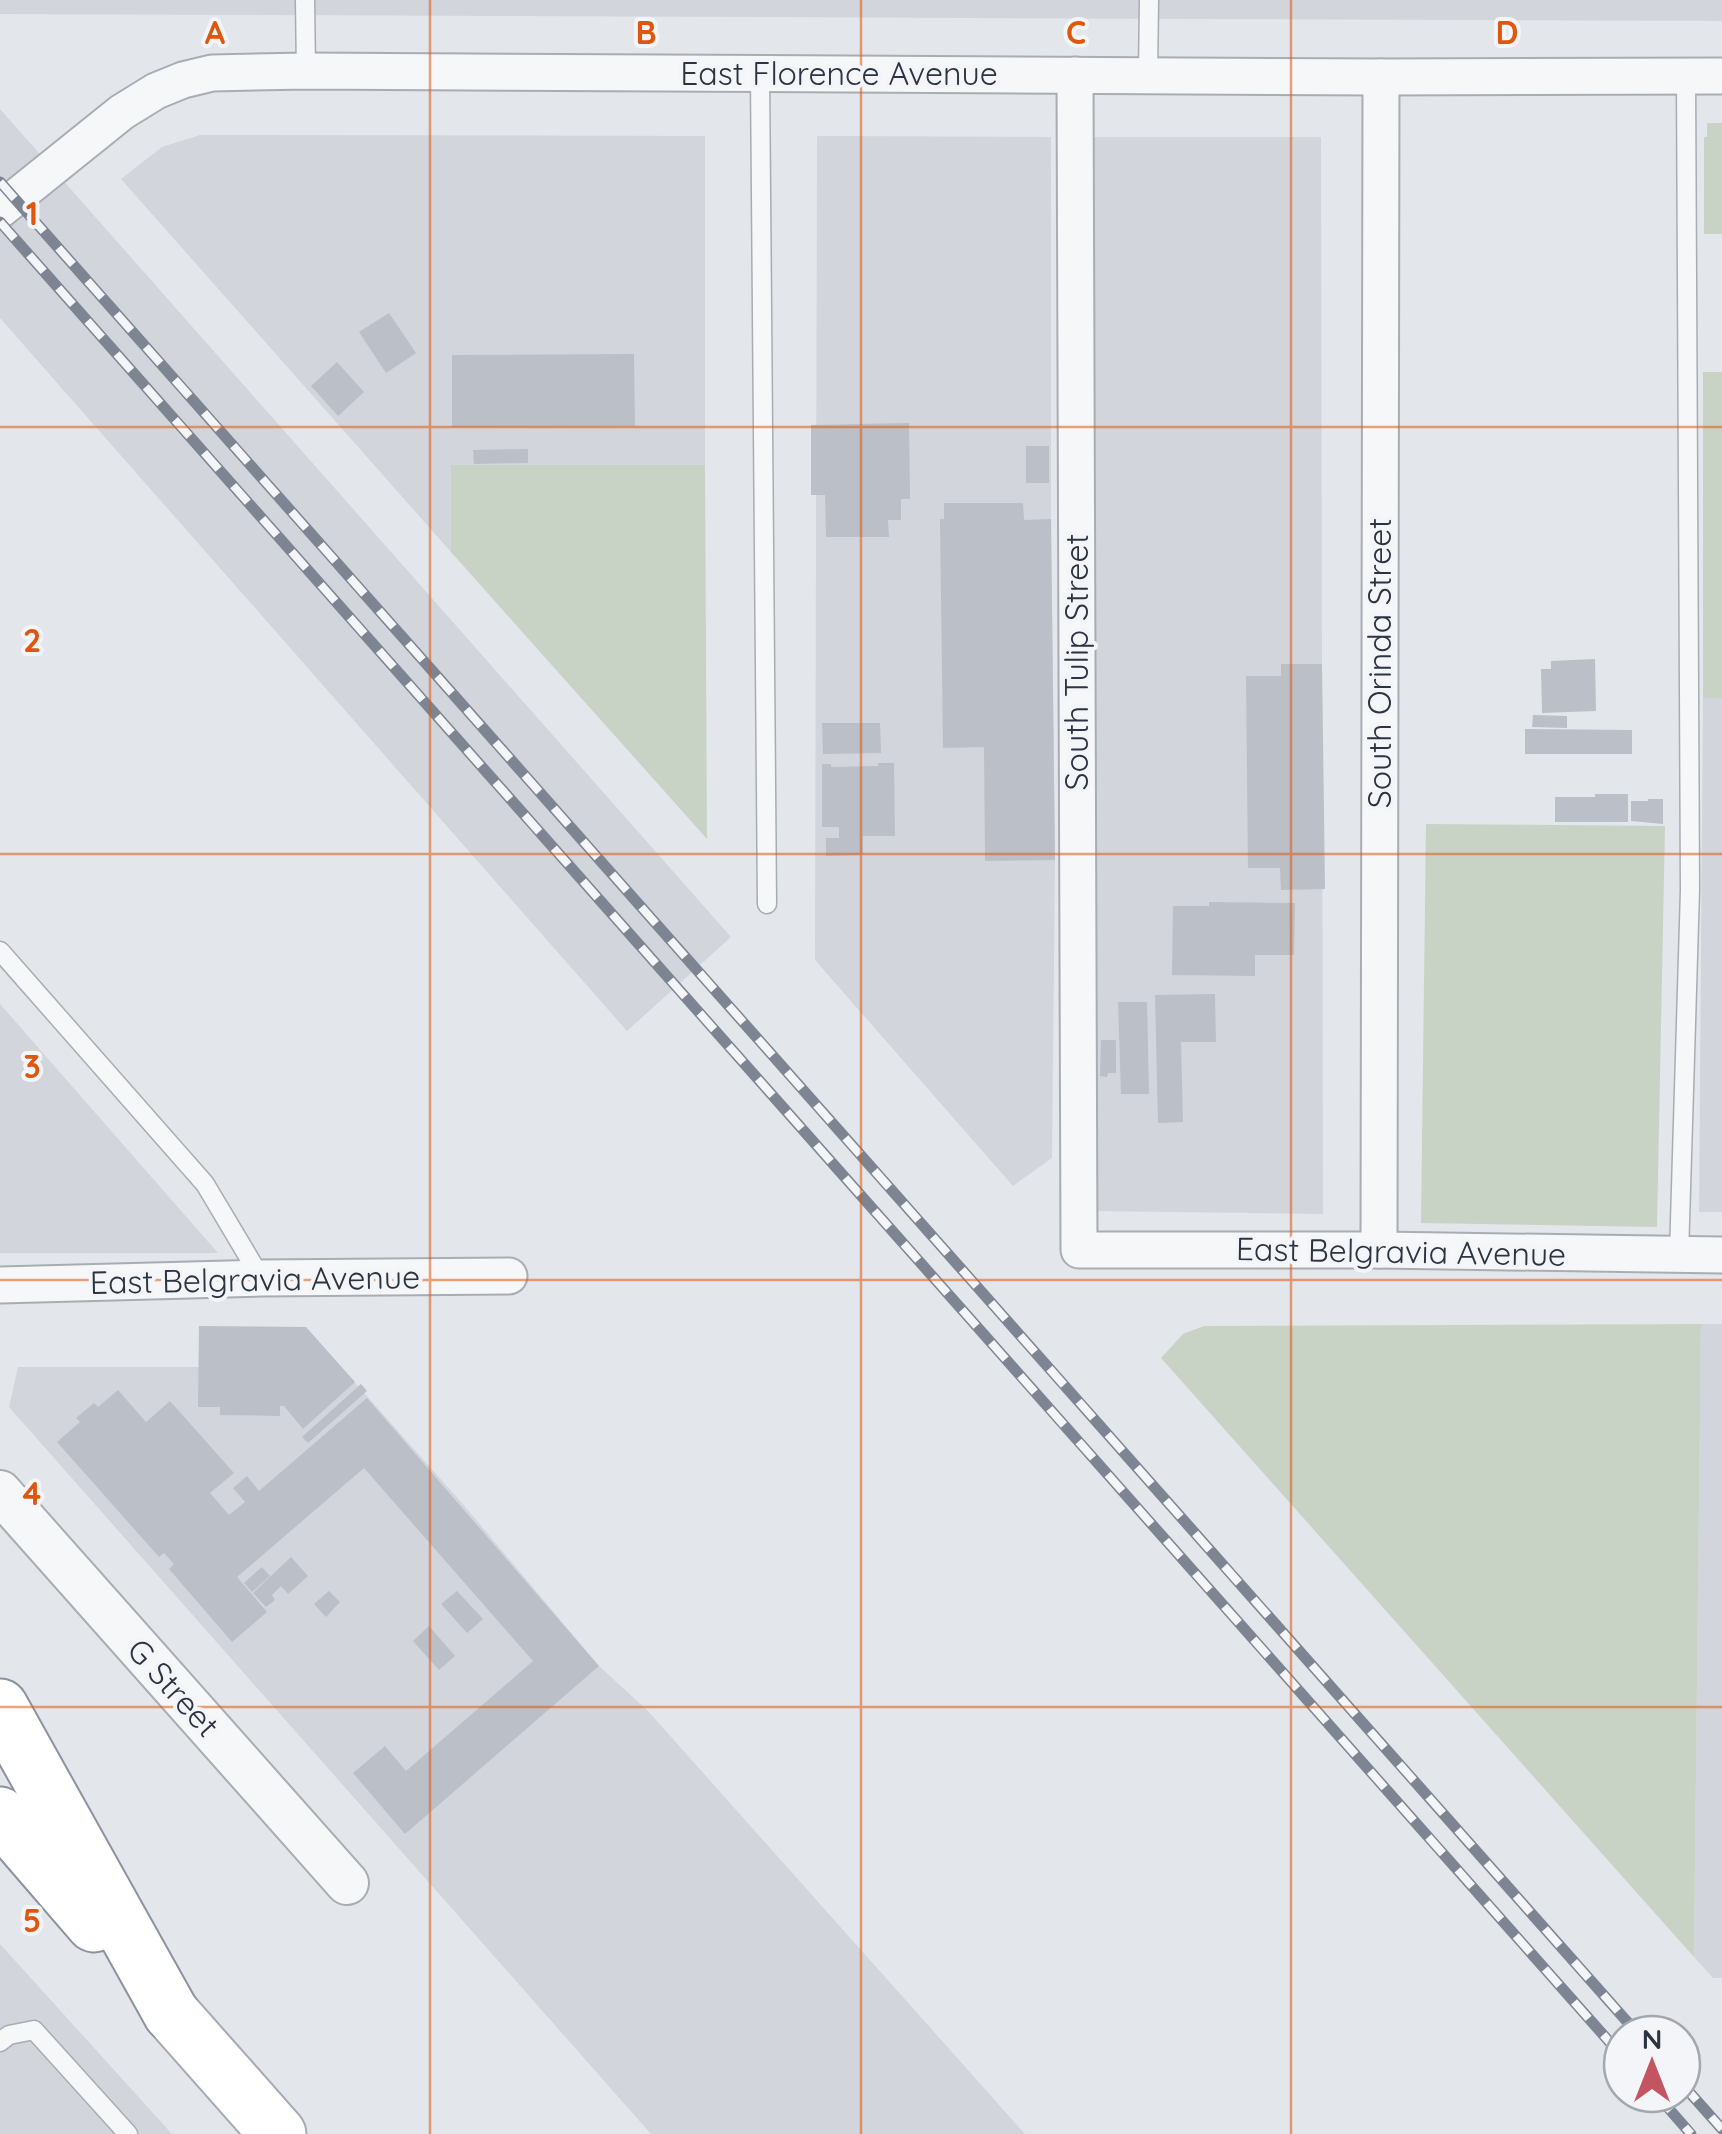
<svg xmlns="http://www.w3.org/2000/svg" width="1722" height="2134" font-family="Quicksand,sans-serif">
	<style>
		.built { fill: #d2d5dc }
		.green { fill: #c8d3c5 }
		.building { fill: #bbbfc7 }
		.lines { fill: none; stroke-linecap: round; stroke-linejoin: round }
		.service-casing { stroke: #a8adb4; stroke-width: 21 }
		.minor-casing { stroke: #a8adb4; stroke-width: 39 }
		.tertiary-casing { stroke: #a8adb4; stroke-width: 46 }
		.primary-casing { stroke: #a4aab5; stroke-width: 59 }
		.motorway-casing { stroke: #8c93a0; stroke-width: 59 }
		.service { stroke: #f6f7f9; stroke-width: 18 }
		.minor { stroke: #f6f7f9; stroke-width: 35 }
		.tertiary { stroke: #f6f7f9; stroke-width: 42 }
		.primary { stroke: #fff; stroke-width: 55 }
		.motorway { stroke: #fff; stroke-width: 55 }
		.rail-casing { stroke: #7e8592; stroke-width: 11 }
		.rail { stroke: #f3f5f8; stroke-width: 8; stroke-dasharray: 22; stroke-linecap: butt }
		.grid { fill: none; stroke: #df570f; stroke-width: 2.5; stroke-opacity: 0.55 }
		.labels { text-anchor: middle; stroke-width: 8; stroke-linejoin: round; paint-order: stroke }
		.street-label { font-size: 32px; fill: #2c3341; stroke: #f3f5f8 }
		.grid-label { font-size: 32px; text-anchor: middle; font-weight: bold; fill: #df570f; stroke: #f3f5f8; stroke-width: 8; stroke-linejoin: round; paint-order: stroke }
	</style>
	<rect width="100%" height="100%" fill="#e3e6ea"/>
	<g class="built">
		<polygon points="0,0 1722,0 1722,21 0,14"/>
		<polygon points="0,109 731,937 627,1031 0,318"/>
		<polygon points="200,135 705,136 705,465 452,465 451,552 121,179 162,147"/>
		<polygon points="817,136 1051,137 1051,519 1055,860 1052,1158 1013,1186 815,960"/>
		<polygon points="1088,137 1321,137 1323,1214 1090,1211"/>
		<polygon points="1703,698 1722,698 1722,1212 1699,1212"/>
		<polygon points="0,1004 218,1253 0,1253"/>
		<polygon points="1701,1324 1722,1324 1722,1978 1713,1978 1694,1957"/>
		<polygon points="18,1367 341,1367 461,1502 599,1666 648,1711 1025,2134 651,2134 9,1407"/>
		<polygon points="0,1944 172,2134 0,2134"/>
	</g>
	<g class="green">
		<polygon points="1707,123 1722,123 1722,234 1704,234 1704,137 1707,137"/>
		<rect x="1703" y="372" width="19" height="326"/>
		<polygon points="451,465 705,465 707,839 451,552"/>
		<polygon points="1426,824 1665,826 1657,1227 1421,1223"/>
		<polygon points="1701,1324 1694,1957 1161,1358 1183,1334 1204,1326"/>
	</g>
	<g class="building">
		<polygon points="389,313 416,353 386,373 359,332"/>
		<polygon points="634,354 635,426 452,427 452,355"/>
		<polygon points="337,362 364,392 338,416 311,386"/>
		<polygon points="909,423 910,499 901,499 901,520 888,520 889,537 826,537 825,495 811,495 811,425"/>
		<rect x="1026" y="446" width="23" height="37"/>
		<polygon points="528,449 528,463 474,464 473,450"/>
		<polygon points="944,503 1023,503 1024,520 1051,519 1055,860 985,861 984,747 943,748 940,519 944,519"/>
		<polygon points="1595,659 1596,711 1542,713 1541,669 1551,669 1551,661"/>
		<polygon points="1281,664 1322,664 1325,889 1281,890 1280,868 1248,868 1246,676 1281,676"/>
		<polygon points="1533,715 1567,716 1567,728 1532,727"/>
		<polygon points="822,723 880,723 881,753 823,754"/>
		<polygon points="1525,729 1632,730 1632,754 1525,754"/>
		<polygon points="878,763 894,763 895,836 863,836 863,855 826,856 826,838 839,838 839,827 822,827 822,764 831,764 831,767 878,766"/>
		<polygon points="1595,794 1628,794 1628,822 1555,822 1555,797 1595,797"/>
		<polygon points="1648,799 1663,799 1663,824 1631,821 1631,801 1648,801"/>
		<polygon points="1209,902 1295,903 1294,955 1255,955 1255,976 1172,975 1173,906 1209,906"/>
		<polygon points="1215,994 1216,1042 1181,1042 1183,1122 1158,1123 1155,995"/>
		<polygon points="1118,1002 1147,1002 1149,1094 1121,1094"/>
		<polygon points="1101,1040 1116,1040 1116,1073 1108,1073 1107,1077 1100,1076"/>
		<polygon points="199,1326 306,1327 355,1382 303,1429 284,1406 280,1406 280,1416 220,1415 220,1407 198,1407"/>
		<polygon points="361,1384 367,1391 308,1443 302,1437"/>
		<polygon points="118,1390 146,1422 170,1401 234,1473 210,1493 229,1515 245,1502 233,1488 247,1476 259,1491 367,1398 599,1666 405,1834 353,1773 385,1746 406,1771 533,1661 364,1468 237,1577 267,1612 232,1642 169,1569 174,1564 164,1553 159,1557 57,1442 80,1422 76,1418 94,1403 98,1407"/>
		<polygon points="291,1557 308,1576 288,1594 281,1586 272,1595 275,1600 266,1607 253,1593"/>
		<polygon points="262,1567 270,1576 252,1592 244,1583"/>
		<polygon points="329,1591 340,1602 326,1617 314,1604"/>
		<polygon points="457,1591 483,1619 467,1633 441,1604"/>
		<polygon points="429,1626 455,1656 439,1670 413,1641"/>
	</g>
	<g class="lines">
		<defs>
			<g id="service">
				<polyline points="305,0 306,71"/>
				<polyline points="760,74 767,904"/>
				<polyline points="1148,76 1149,0"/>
				<polyline points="0,951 205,1184 261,1278"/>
				<polyline points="1679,1255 1690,890 1686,76"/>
				<polyline points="0,2042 9,2035 34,2030 128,2134"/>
			</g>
			<g id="minor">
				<polyline points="1075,75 1079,1250 1379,1250 1722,1255"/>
				<polyline points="0,210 122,112 156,91 183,80 212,73 306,71 1381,77 1722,76"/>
				<polyline points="1379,1250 1381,77"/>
				<polyline points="0,1285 261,1278 509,1276"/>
			</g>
			<polyline id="tertiary" points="0,1492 347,1883"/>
			<polyline id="primary" points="171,2013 278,2134"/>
			<g id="motorway">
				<polyline points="0,1707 171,2013"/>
				<polyline points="0,1815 94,1924"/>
			</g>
		</defs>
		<use href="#service" class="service-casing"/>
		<use href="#minor" class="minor-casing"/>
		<use href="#tertiary" class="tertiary-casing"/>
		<use href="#primary" class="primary-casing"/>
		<use href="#motorway" class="motorway-casing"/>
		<use href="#service" class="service"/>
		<use href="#minor" class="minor"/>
		<use href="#tertiary" class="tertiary"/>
		<use href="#primary" class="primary"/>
		<use href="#motorway" class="motorway"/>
		<defs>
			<g id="rail">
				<polyline points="0,182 1638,2034"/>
				<polyline points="0,222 1622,2056"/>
				<polyline points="1682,2084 1722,2129"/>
				<polyline points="1656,2094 1691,2134"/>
			</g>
		</defs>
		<use href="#rail" class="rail-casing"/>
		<use href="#rail" class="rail"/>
	</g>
	<path class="grid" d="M430,0V2134M861,0V2134M1291,0V2134M0,427H1722M0,854H1722M0,1280H1722M0,1707H1722"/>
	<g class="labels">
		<g class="street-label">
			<text x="839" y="85">East Florence Avenue</text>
			<text transform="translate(1077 662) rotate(-90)" y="11">South Tulip Street</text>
			<text transform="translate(1380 663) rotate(-90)" y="11">South Orinda Street</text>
			<text transform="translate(1401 1252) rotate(1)" y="11">East Belgravia Avenue</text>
			<text transform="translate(255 1280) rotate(-1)" y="11">East Belgravia Avenue</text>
			<text transform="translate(173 1688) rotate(48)" y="11">G Street</text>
		</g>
	</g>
	<g class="grid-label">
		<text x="215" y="44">A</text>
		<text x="646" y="44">B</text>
		<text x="1076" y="44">C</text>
		<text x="1507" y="44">D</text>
		<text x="32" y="225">1</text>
		<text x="32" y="652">2</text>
		<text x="32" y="1078">3</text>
		<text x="32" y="1505">4</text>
		<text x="32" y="1932">5</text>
	</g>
	<g transform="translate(1652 2064)"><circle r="48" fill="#f3f5f8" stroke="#a3a7af" stroke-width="2.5"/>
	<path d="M0-8L18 38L0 25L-18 38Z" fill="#c35461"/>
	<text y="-15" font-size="28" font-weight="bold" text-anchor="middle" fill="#2c3341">N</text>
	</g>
</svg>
